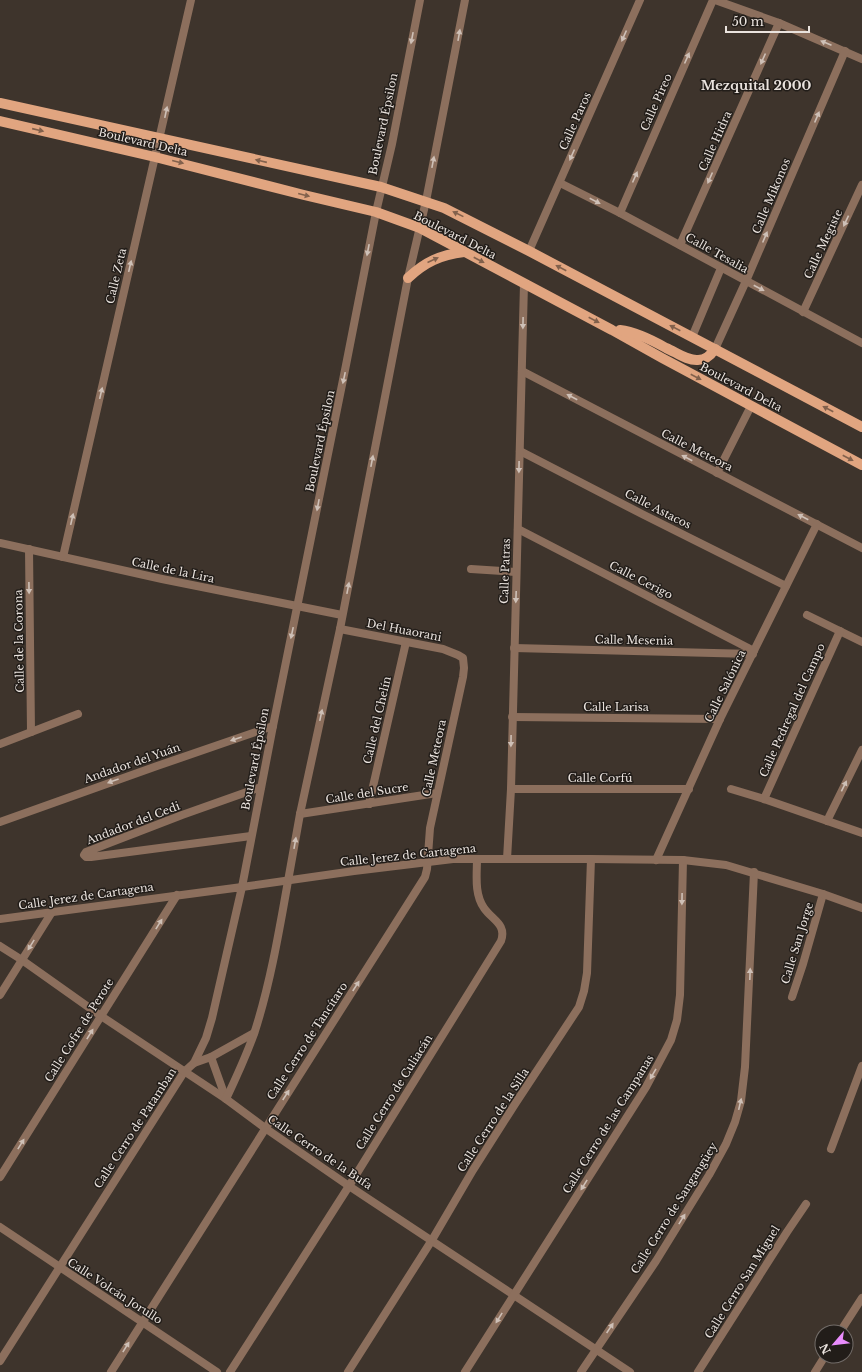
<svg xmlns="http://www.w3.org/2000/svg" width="862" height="1372" font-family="'Libre Baskerville',serif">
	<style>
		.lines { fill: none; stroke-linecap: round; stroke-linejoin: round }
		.minor { stroke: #8c6f5d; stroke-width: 8 }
		.tertiary { stroke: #8c6f5d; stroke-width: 8 }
		.primary { stroke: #e1a580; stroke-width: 10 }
		.oneway { fill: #cec0b7 }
		.oneway2 { fill: #82614c }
		.labels { text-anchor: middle; stroke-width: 3; stroke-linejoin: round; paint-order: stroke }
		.street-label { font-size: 11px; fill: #eae3de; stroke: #221d19 }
		.quarter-label { font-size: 13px; font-weight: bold; fill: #eae3de; stroke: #221d19 }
	</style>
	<rect width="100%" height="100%" fill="#3e342c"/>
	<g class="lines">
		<g class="minor">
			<polyline points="715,0 779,23 862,59"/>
			<polyline points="560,183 620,213 862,343"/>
			<polyline points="620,213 713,0"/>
			<polyline points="680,245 779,23"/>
			<polyline points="529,251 640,0"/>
			<polyline points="803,312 862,185"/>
			<polyline points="692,337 721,268"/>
			<polyline points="715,349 746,281 845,51"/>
			<polyline points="522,371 862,548"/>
			<polyline points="520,451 642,514 786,586"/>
			<polyline points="717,473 751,406"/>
			<polyline points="518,529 754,651"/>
			<polyline points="0,543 162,579 342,615"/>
			<polyline points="29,549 31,732"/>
			<polyline points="63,557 191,0"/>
			<polyline points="471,569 516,572"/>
			<polyline points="807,615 862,642"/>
			<polyline points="514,648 753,654"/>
			<polyline points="512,717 720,719"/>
			<polyline points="0,744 78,714"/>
			<polyline points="511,789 689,789"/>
			<polyline points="731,789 764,799 862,833"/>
			<polyline points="764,799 840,631"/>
			<polyline points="369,804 406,642"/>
			<polyline points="300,814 437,793"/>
			<polyline points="827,821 862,750"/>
			<polyline points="0,822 157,766 273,726"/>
			<polyline points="251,836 91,857 86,857 84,855 86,852 182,815 261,787"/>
			<polyline points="507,859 511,789 524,284"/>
			<polyline points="656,860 720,719 817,524"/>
			<polyline points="0,919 242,887 212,1018 206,1038 194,1063 184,1072 0,1361"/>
			<polyline points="0,946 22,960 101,1016 226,1099 265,1128 349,1186 630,1372"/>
			<polyline points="0,995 52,912"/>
			<polyline points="792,997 803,964 823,894"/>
			<polyline points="211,1057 226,1099"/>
			<polyline points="194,1063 211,1057 254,1033"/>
			<path d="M226,1099C236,1078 246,1056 254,1034C270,985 279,932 288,881"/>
			<polyline points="831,1149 862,1066"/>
			<polyline points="0,1177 177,895"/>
			<polyline points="0,1227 217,1372"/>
			<polyline points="840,1332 862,1298"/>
			<polyline points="111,1372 425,877 427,869 430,828 463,677 464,668 463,658 458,655 443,649 340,629"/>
			<path d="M230,1372L349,1186L501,941C507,924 492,920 484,908C474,894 477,874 477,859"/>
			<polyline points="348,1372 432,1240 473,1170 515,1104 579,1007 584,991 587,973 591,859"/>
			<polyline points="465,1372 646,1087 671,1040 677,1020 680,995 683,860"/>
			<polyline points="581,1372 656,1261 709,1175 726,1144 735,1122 741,1101 745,1067 754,872"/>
			<polyline points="698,1372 787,1232 806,1204"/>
			<polyline points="815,1372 825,1356"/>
		</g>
		<g class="tertiary">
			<polyline points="420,0 392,144 376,212 346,365 273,726 242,887 354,871 453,859 591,859 683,860 726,865 823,894 862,908"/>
			<polyline points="288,881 300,814 340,629 408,278 426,201 465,0"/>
		</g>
		<g class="primary">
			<polyline points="0,103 381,187 444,208 529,251 862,427"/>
			<polyline points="0,121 155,157 304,195 376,212 420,228 612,330 662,358 862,465"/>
			<path d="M408,278C425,262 440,255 464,252"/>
			<path d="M620,330C636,332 652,340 666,348C676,352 687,361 698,360C706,360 711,355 715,349"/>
		</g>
	</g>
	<defs><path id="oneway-solid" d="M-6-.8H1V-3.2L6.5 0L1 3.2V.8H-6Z"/></defs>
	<g class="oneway">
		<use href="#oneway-solid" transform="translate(459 35) rotate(-80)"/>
		<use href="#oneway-solid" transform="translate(624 36) rotate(114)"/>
		<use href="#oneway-solid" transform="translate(412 38) rotate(101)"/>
		<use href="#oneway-solid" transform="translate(826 43) rotate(-157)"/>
		<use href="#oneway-solid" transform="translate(687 58) rotate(-66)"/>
		<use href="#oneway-solid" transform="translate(763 59) rotate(114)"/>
		<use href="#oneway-solid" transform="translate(166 112) rotate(-78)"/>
		<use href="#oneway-solid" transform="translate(817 117) rotate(-67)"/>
		<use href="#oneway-solid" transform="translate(572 155) rotate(114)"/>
		<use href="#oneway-solid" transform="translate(433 162) rotate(-79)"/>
		<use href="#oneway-solid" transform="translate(635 177) rotate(-66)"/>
		<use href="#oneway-solid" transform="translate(710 178) rotate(114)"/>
		<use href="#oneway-solid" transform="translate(595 201) rotate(27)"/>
		<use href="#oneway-solid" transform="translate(846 221) rotate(115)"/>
		<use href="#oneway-solid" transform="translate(765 237) rotate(-67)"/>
		<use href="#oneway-solid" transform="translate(368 250) rotate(101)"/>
		<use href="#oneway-solid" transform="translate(130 266) rotate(-77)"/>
		<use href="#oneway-solid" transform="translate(759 288) rotate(28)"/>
		<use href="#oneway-solid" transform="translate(523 323) rotate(91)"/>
		<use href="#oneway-solid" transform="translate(344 378) rotate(102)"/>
		<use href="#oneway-solid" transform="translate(101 393) rotate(-77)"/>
		<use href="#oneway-solid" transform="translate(572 397) rotate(-152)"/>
		<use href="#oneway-solid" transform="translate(687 458) rotate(-152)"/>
		<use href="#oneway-solid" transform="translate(372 461) rotate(-79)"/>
		<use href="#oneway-solid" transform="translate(519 467) rotate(91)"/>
		<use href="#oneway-solid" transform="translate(318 505) rotate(101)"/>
		<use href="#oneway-solid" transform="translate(803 517) rotate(-153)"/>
		<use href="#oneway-solid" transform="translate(72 519) rotate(-77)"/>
		<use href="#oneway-solid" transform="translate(29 588) rotate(89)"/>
		<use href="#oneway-solid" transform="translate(348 588) rotate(-79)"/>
		<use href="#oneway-solid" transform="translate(516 597) rotate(92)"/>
		<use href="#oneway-solid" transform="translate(292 633) rotate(102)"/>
		<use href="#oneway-solid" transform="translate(321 715) rotate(-78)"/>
		<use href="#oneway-solid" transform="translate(236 739) rotate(161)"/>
		<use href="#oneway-solid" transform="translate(511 741) rotate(91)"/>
		<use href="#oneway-solid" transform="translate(113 781) rotate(160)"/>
		<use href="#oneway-solid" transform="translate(844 786) rotate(-64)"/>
		<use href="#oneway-solid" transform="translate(295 843) rotate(-80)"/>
		<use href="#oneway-solid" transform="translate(682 899) rotate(91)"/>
		<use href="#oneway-solid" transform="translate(159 924) rotate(-58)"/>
		<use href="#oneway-solid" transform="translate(31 945) rotate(122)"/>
		<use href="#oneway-solid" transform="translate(750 974) rotate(-88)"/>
		<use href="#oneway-solid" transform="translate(356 986) rotate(-57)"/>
		<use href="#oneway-solid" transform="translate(90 1034) rotate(-58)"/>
		<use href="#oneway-solid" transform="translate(653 1074) rotate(120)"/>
		<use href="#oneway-solid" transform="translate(286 1095) rotate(-57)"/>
		<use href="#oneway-solid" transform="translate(740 1104) rotate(-77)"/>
		<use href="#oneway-solid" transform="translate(21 1144) rotate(-58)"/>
		<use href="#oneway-solid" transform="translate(584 1185) rotate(122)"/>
		<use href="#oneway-solid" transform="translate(682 1219) rotate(-58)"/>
		<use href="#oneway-solid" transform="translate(499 1318) rotate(122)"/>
		<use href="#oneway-solid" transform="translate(610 1328) rotate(-56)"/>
		<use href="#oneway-solid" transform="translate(126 1347) rotate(-58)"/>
	</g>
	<g class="oneway2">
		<use href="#oneway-solid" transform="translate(38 130) rotate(13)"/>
		<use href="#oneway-solid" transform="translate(261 161) rotate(-167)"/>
		<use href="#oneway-solid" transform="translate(178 162) rotate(14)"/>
		<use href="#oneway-solid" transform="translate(304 195) rotate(14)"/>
		<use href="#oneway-solid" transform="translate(458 214) rotate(-154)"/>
		<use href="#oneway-solid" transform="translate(433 260) rotate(-24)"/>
		<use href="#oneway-solid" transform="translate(479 260) rotate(28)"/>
		<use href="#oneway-solid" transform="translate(561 268) rotate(-152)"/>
		<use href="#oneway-solid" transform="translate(594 320) rotate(27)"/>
		<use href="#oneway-solid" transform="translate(675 328) rotate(-153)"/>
		<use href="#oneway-solid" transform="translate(696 377) rotate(28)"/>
		<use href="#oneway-solid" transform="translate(828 409) rotate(-152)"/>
		<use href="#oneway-solid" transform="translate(848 458) rotate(28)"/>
	</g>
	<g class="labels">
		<g class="street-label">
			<text transform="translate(656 102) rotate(-66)" y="4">Calle Pireo</text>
			<text transform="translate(575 121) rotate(-66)" y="4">Calle Paros</text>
			<text transform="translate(383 124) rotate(-78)" y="4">Boulevard Épsilon</text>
			<text transform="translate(715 141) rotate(-66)" y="4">Calle Hidra</text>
			<text transform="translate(143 142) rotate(13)" y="4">Boulevard Delta</text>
			<text transform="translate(771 196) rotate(-67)" y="4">Calle Mikonos</text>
			<text transform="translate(455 235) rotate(27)" y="4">Boulevard Delta</text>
			<text transform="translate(823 244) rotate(-65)" y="4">Calle Megiste</text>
			<text transform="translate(717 253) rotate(29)" y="4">Calle Tesalia</text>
			<text transform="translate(116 276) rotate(-77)" y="4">Calle Zeta</text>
			<text transform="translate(741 387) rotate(28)" y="4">Boulevard Delta</text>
			<text transform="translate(320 441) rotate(-78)" y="4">Boulevard Épsilon</text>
			<text transform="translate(697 450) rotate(27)" y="4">Calle Meteora</text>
			<text transform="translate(658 509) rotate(27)" y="4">Calle Astacos</text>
			<text transform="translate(173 570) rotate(12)" y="4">Calle de la Lira</text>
			<text transform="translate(505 571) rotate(-88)" y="4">Calle Patras</text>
			<text transform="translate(641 580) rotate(27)" y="4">Calle Cerigo</text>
			<text transform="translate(404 630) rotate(11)" y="4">Del Huaorani</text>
			<text transform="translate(634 640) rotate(1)" y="4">Calle Mesenia</text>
			<text transform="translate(19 641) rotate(-91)" y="4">Calle de la Corona</text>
			<text transform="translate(725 686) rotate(-64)" y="4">Calle Salónica</text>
			<text x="616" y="711">Calle Larisa</text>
			<text transform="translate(792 710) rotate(-66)" y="4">Calle Pedregal del Campo</text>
			<text transform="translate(377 720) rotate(-77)" y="4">Calle del Chelín</text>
			<text transform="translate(434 758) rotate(-78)" y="4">Calle Meteora</text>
			<text transform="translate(255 759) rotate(-79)" y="4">Boulevard Épsilon</text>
			<text transform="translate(132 763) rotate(-19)" y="4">Andador del Yuán</text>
			<text x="600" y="782">Calle Corfú</text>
			<text transform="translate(367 793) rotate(-9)" y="4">Calle del Sucre</text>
			<text transform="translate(133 823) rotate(-21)" y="4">Andador del Cedi</text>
			<text transform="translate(408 855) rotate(-6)" y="4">Calle Jerez de Cartagena</text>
			<text transform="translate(86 896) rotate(-8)" y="4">Calle Jerez de Cartagena</text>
			<text transform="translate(797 943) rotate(-73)" y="4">Calle San Jorge</text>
			<text transform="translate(79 1030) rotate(-58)" y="4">Calle Cofre de Perote</text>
			<text transform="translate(307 1041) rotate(-57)" y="4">Calle Cerro de Tancítaro</text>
			<text transform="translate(394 1092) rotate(-58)" y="4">Calle Cerro de Culiacán</text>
			<text transform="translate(493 1120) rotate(-57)" y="4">Calle Cerro de la Silla</text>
			<text transform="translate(608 1124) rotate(-58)" y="4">Calle Cerro de las Campanas</text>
			<text transform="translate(135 1128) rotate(-57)" y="4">Calle Cerro de Patamban</text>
			<text transform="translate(320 1152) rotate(34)" y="4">Calle Cerro de la Bufa</text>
			<text transform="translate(674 1208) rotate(-58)" y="4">Calle Cerro de Sangangüey</text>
			<text transform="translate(742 1282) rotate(-58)" y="4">Calle Cerro San Miguel</text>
			<text transform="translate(115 1291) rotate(33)" y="4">Calle Volcán Jorullo</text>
		</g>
		<g class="quarter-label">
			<text x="756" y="90">Mezquital 2000</text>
		</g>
	</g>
	<g transform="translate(834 1344) rotate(242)"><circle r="19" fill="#221d19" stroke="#726c68"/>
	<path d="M0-3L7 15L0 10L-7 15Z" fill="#ea8dfd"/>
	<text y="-6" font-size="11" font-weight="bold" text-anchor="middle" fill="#eae3de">N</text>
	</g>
	<path d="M726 26v6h83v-6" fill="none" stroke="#eae3de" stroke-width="2"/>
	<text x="732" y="26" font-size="12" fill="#eae3de" stroke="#221d19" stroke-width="3" paint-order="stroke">50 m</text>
</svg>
